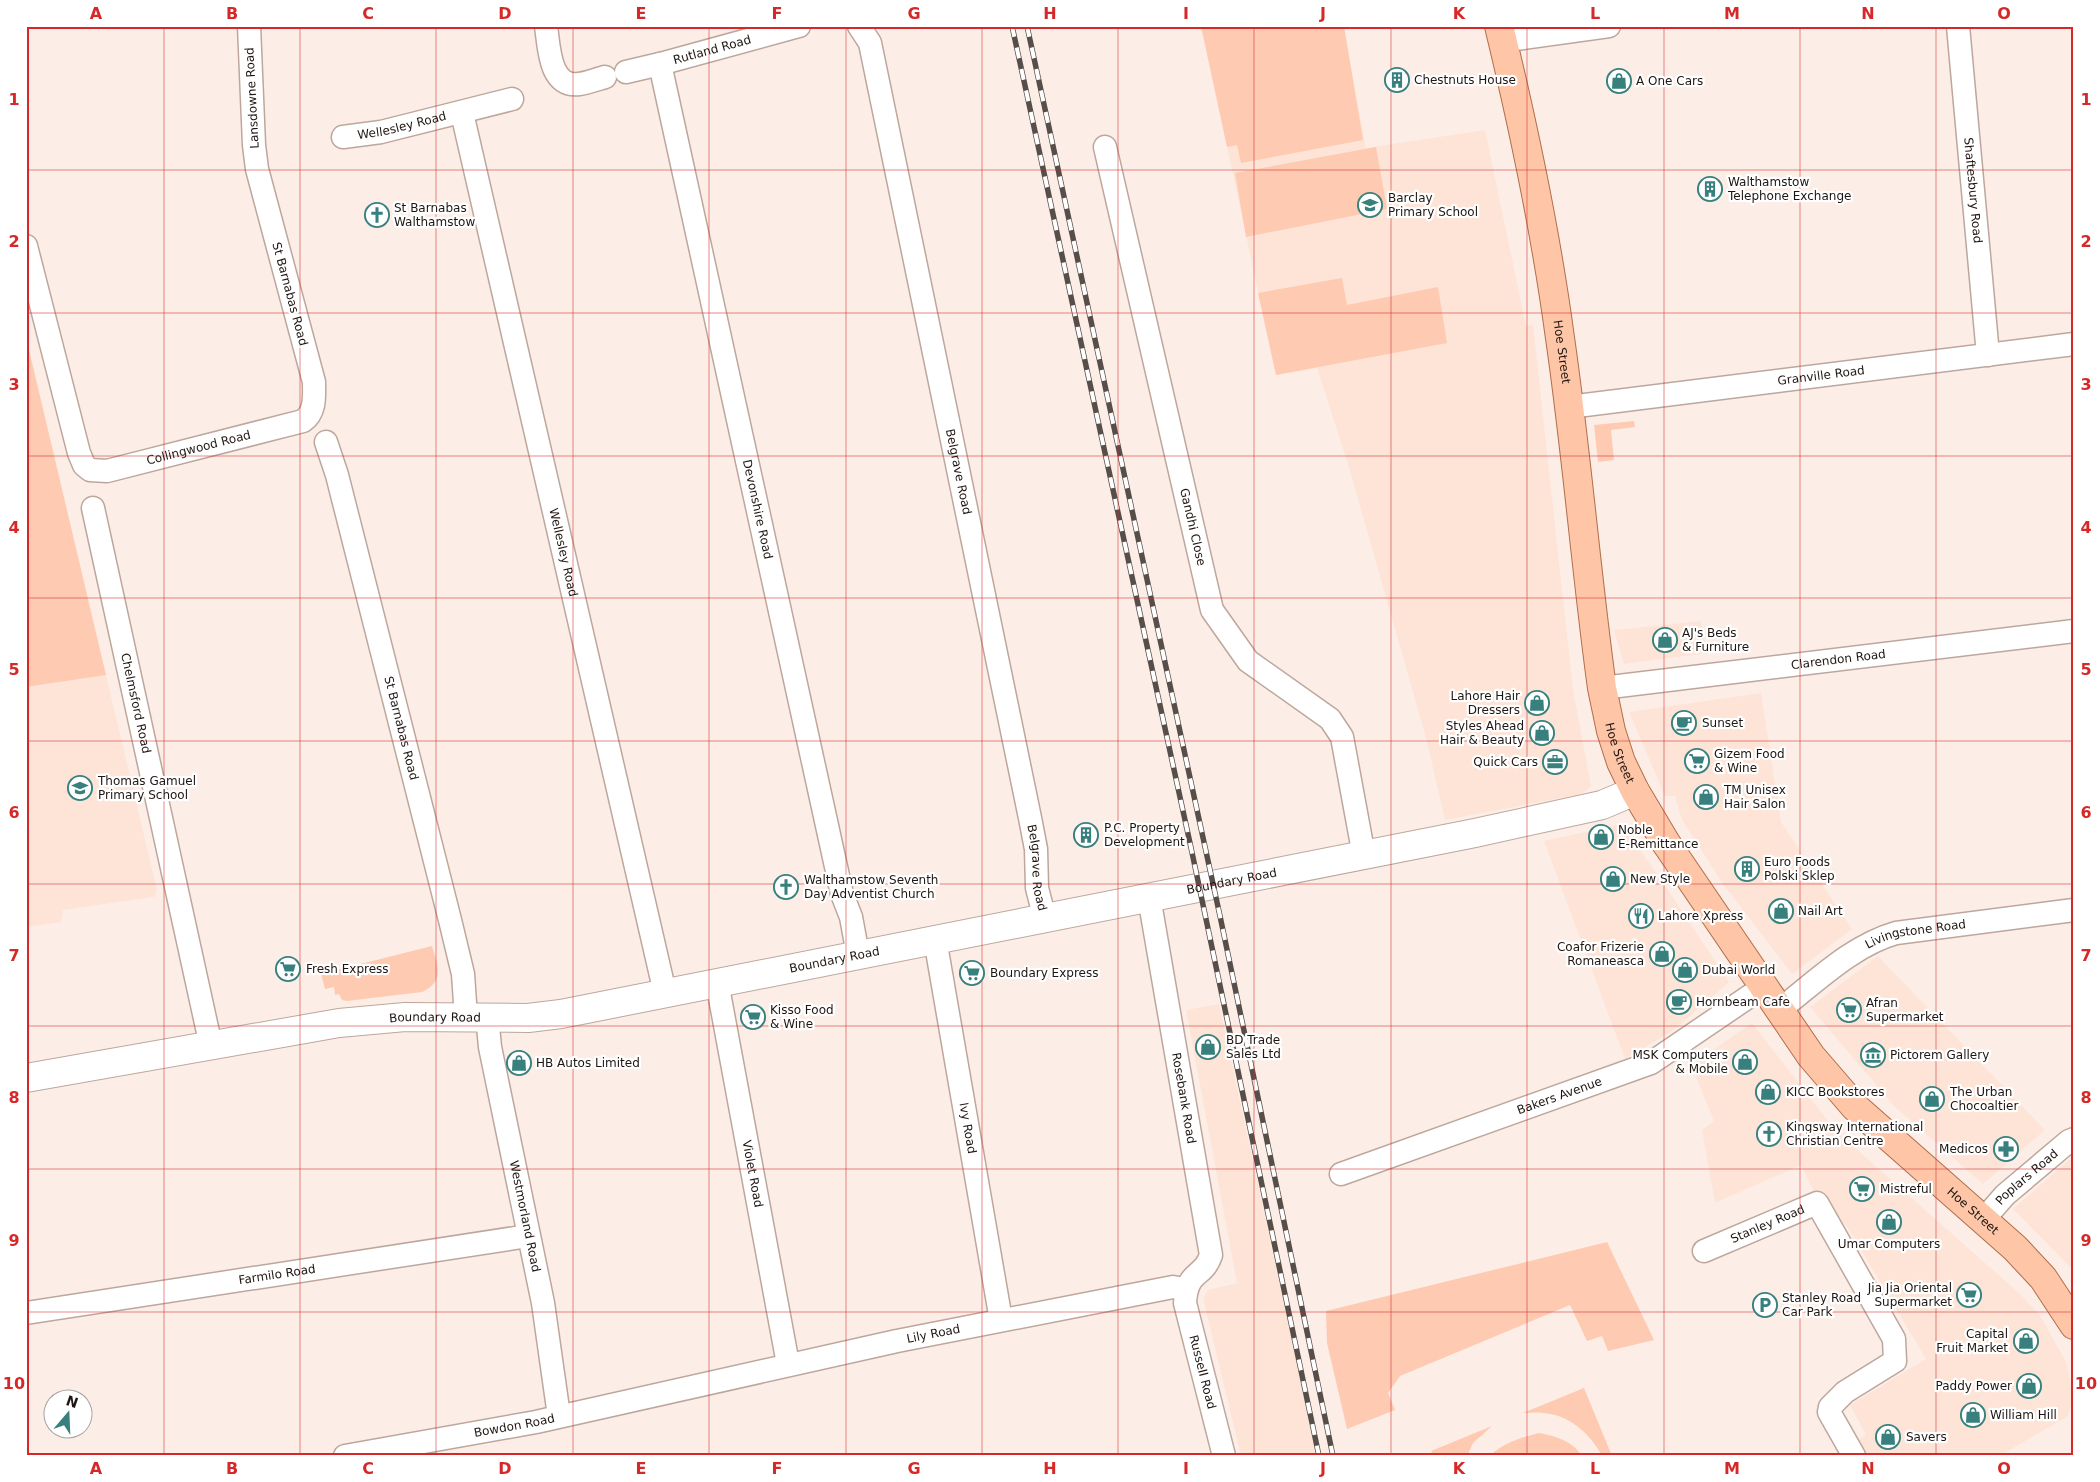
<svg xmlns="http://www.w3.org/2000/svg" width="2100" height="1482" font-family="'DejaVu Sans',sans-serif">
	<style>
		.built { fill: #fde4d7 }
		.green { fill: #fecab1 }
		.lines { fill: none; stroke-linecap: round; stroke-linejoin: round }
		.street-casing { stroke: #bda79c; stroke-width: 25 }
		.secondary-casing { stroke: #bda79c; stroke-width: 30 }
		.primary-casing { stroke: #b06e4c; stroke-width: 30 }
		.street { stroke: #fff; stroke-width: 22 }
		.secondary { stroke: #fff; stroke-width: 28 }
		.primary { stroke: #fec5a6; stroke-width: 28 }
		.rail-casing { stroke: #574d49; stroke-width: 5.5 }
		.rail { stroke: #fff; stroke-width: 4; stroke-dasharray: 11; stroke-linecap: butt }
		.grid { fill: none; stroke: #d62828; stroke-width: 1; stroke-opacity: 0.55 }
		.labels { text-anchor: middle; stroke-width: 4.5; stroke-linejoin: round; paint-order: stroke }
		.street-label { font-size: 12px; fill: #1e1612; stroke: #fff }
		.poi-label { font-size: 12px; fill: #1e1612; stroke: #fff; text-anchor: start }
		.neatline { fill: none; stroke: #d62828; stroke-width: 2 }
		.grid-label { font-size: 16px; text-anchor: middle; font-weight: bold; fill: #d62828 }
	</style>
	<rect width="100%" height="100%" fill="#fceee7"/>
	<g class="built">
		<polygon points="1201,26 1343,26 1366,148 1485,130 1526,326 1533,324 1573,690 1591,786 1582,794 1445,820 1426,738 1348,464 1317,368 1276,375"/>
		<polygon points="1701,621 1707,653 1624,664 1614,630"/>
		<polygon points="106,675 157,890 154,897 63,910 61,922 26,927 26,687"/>
		<polygon points="1761,693 1781,822 1852,929 1792,974 1723,884 1682,820 1675,796 1665,796 1629,712"/>
		<polygon points="1622,824 1670,893 1729,982 1675,1029 1625,1059 1544,841"/>
		<polygon points="1878,956 2045,1130 1983,1184 1894,1106 1810,1007"/>
		<polygon points="1219,1004 1306,1407 1316,1456 1241,1456 1204,1302 1204,1297 1208,1290 1237,1283 1186,1010"/>
		<polygon points="1752,1023 1836,1131 2020,1294 2039,1314 2066,1362 2074,1399 2067,1417 1999,1456 1831,1456 1866,1435 1850,1405 1926,1359 1848,1228 1816,1196 1801,1165 1715,1203 1702,1130 1714,1121 1691,1065"/>
		<polygon points="2070,1159 2074,1163 2074,1271 2013,1209"/>
	</g>
	<g class="green">
		<polygon points="1201,26 1344,26 1363,140 1241,163 1237,145 1227,147"/>
		<polygon points="1376,147 1387,209 1246,237 1235,173"/>
		<polygon points="1342,278 1347,305 1438,287 1447,343 1276,375 1258,293"/>
		<polygon points="26,337 106,675 26,687"/>
		<polygon points="1634,421 1635,427 1611,430 1614,460 1598,462 1594,425"/>
		<path d="M432,946C438,966 445,981 422,992L347,1001L342,1000L339,994L335,995L334,987L325,989L321,974Z"/>
		<polygon points="1607,1242 1654,1340 1608,1351 1602,1336 1587,1341 1570,1305 1400,1376 1388,1393 1395,1410 1347,1429 1327,1343 1326,1311"/>
		<path d="M1584,1388L1612,1456H1602C1591,1434 1568,1414 1543,1413C1536,1412 1529,1413 1523,1413Z"/>
		<polygon points="1492,1426 1473,1443 1467,1456 1434,1456 1431,1451"/>
		<path d="M1539,1433C1556,1436 1572,1441 1582,1456H1490C1503,1443 1520,1438 1539,1433Z"/>
	</g>
	<g class="lines">
		<defs>
			<g id="street">
				<path d="M546,26C549,46 549,88 579,84C588,83 597,79 605,77"/>
				<path id="s1" d="M859,26L870,43L1030,818L1036,849L1037,888L1045,919"/>
				<path id="s2" d="M1958,26L1988,355"/>
				<polyline points="1502,41 1609,26"/>
				<path id="s3" d="M660,64L842,894L851,917L858,955"/>
				<path id="s4" d="M626,72L660,64L799,26"/>
				<path id="s5" d="M462,113L665,993"/>
				<path id="s6" d="M343,137L381,132L512,99"/>
				<path id="s7" d="M1105,147L1212,610L1248,661L1330,719L1342,737L1364,856"/>
				<path id="s8" d="M26,246L79,453L84,465L90,470L107,471L303,421C316,412 314,396 314,382L257,169L254,145L249,26"/>
				<path id="s9" d="M1569,407L2074,344"/>
				<path id="s10" d="M326,442L337,475L450,920L463,974L466,1017"/>
				<path id="s11" d="M93,508L211,1046"/>
				<path id="s12" d="M1602,688L2074,631"/>
				<path id="s13" d="M1149,897L1211,1255C1203,1279 1187,1269 1185,1303L1224,1456"/>
				<path id="s14" d="M935,939L1001,1320"/>
				<path id="s15" d="M717,982L788,1364"/>
				<path id="s16" d="M1779,1010C1816,982 1851,946 1896,933L2074,910"/>
				<path id="s17" d="M487,1016L490,1047L543,1303L559,1416"/>
				<path id="s18" d="M1341,1174L1651,1063L1763,987"/>
				<path id="s19" d="M1984,1219L2005,1195L2069,1141L2074,1139"/>
				<path id="s20" d="M1704,1251L1817,1203L1894,1339L1895,1361L1845,1392L1830,1407L1829,1412L1854,1456"/>
				<path id="s21" d="M26,1313L528,1236"/>
				<path id="s22" d="M345,1456L536,1422L897,1341L1173,1287L1186,1289"/>
			</g>
			<g id="secondary">
				<path id="s23" d="M26,1078L339,1023L405,1017L528,1018L561,1014L1475,833L1602,805L1635,791"/>
			</g>
			<g id="primary">
				<path id="s24" d="M1499,26C1524,129 1546,233 1560,338C1577,455 1586,572 1602,688L1611,731L1621,762L1635,791L1666,843L1811,1056L1855,1107L2015,1248L2043,1278L2074,1325"/>
			</g>
		</defs>
		<use href="#street" class="street-casing"/>
		<use href="#secondary" class="secondary-casing"/>
		<use href="#primary" class="primary-casing"/>
		<use href="#street" class="street"/>
		<use href="#secondary" class="secondary"/>
		<use href="#primary" class="primary"/>
		<defs>
			<g id="rail">
				<polyline points="1012,26 1190,843 1319,1456"/>
				<polyline points="1027,26 1220,916 1333,1456"/>
			</g>
		</defs>
		<use href="#rail" class="rail-casing"/>
		<use href="#rail" class="rail"/>
	</g>
	<path class="grid" d="M164,26V1456M300,26V1456M436,26V1456M573,26V1456M709,26V1456M846,26V1456M982,26V1456M1118,26V1456M1254,26V1456M1391,26V1456M1527,26V1456M1664,26V1456M1800,26V1456M1936,26V1456M26,170H2074M26,313H2074M26,456H2074M26,598H2074M26,741H2074M26,884H2074M26,1026H2074M26,1169H2074M26,1312H2074"/>
	<defs>
		<symbol id="building-ring" viewBox="-11 -11 22 22"><circle r="9.5" fill="#fff" stroke="#37807e" stroke-width="1.5"/><path d="M-4-6H4V6H1V3H-1V6H-4ZM-2.5-4.3h1.7v1.8h-1.7ZM.8-4.3h1.7v1.8H.8ZM-2.5-1h1.7V.8h-1.7ZM.8-1h1.7V.8H.8Z" fill="#37807e"/></symbol>
		<symbol id="shop-ring" viewBox="-11 -11 22 22"><circle r="9.5" fill="#fff" stroke="#37807e" stroke-width="1.5"/><path d="M-5-2.5h2.3a2.7 3.5 0 0 1 5.4 0H5L5.5 6h-11ZM-1.5-2.5h3a1.5 2.3 0 0 0-3 0Z" fill="#37807e"/></symbol>
		<symbol id="school-ring" viewBox="-11 -11 22 22"><circle r="9.5" fill="#fff" stroke="#37807e" stroke-width="1.5"/><path d="M0-5L7-2L0 1L-7-2ZM-4 1L0 2.5L4 1V4Q0 6-4 4Z" fill="#37807e"/></symbol>
		<symbol id="church-ring" viewBox="-11 -11 22 22"><circle r="9.5" fill="#fff" stroke="#37807e" stroke-width="1.5"/><path d="M-1.2-6h2.4v3.5h3.3v2.4h-3.3V6h-2.4V-.1h-3.3v-2.4h3.3Z" fill="#37807e"/></symbol>
		<symbol id="cafe-ring" viewBox="-11 -11 22 22"><circle r="9.5" fill="#fff" stroke="#37807e" stroke-width="1.5"/><path d="M-5.5-4.5H6V0H3Q3 3.5 0 3.5H-2.5Q-5.5 3.5-5.5 0ZM3-3.2v2h1.7v-2ZM-6 4.5H4V6H-6Z" fill="#37807e"/></symbol>
		<symbol id="supermarket-ring" viewBox="-11 -11 22 22"><circle r="9.5" fill="#fff" stroke="#37807e" stroke-width="1.5"/><path d="M-6-5.5h2.5l.6 2H6L4.5 2H-2.5L-4.4-4H-6ZM-1.5 3.2a1.3 1.3 0 1 0 .1 0ZM3 3.2a1.3 1.3 0 1 0 .1 0Z" fill="#37807e"/></symbol>
		<symbol id="office-ring" viewBox="-11 -11 22 22"><circle r="9.5" fill="#fff" stroke="#37807e" stroke-width="1.5"/><path d="M-6-3h4V-5.5h4V-3h4V5H-6ZM-1-4.5V-3h2v-1.5ZM-6 0V1H6V0Z" fill="#37807e"/></symbol>
		<symbol id="restaurant-ring" viewBox="-11 -11 22 22"><circle r="9.5" fill="#fff" stroke="#37807e" stroke-width="1.5"/><path d="M-5-6h1v4h1v-4h1v4h1v-4h1v5L-1.5 .5V6h-2V.5L-5-1ZM5-6V6H3V1.5H1.5Q1.5-4 5-6Z" fill="#37807e"/></symbol>
		<symbol id="museum-ring" viewBox="-11 -11 22 22"><circle r="9.5" fill="#fff" stroke="#37807e" stroke-width="1.5"/><path d="M0-6L6-3V-2H-6V-3ZM-5-1h2V3h-2ZM-1-1h2V3h-2ZM3-1h2V3H3ZM-6 4H6V6H-6Z" fill="#37807e"/></symbol>
		<symbol id="pharmacy-ring" viewBox="-11 -11 22 22"><circle r="9.5" fill="#fff" stroke="#37807e" stroke-width="1.5"/><path d="M-2-6h4v4h4v4h-4v4h-4v-4h-4v-4h4Z" fill="#37807e"/></symbol>
		<symbol id="parking-ring" viewBox="-11 -11 22 22"><circle r="9.5" fill="#fff" stroke="#37807e" stroke-width="1.5"/><path d="M-3.5-5.5H1a3.5 3.5 0 0 1 0 7H-1V5.5H-3.5ZM-1-3.4V-.6H.8a1.4 1.4 0 0 0 0-2.8Z" fill="#37807e"/></symbol>
	</defs>
	<g fill-rule="evenodd">
		<use href="#building-ring" x="1383" y="66" width="28" height="28"/>
		<use href="#shop-ring" x="1605" y="67" width="28" height="28"/>
		<use href="#building-ring" x="1696" y="175" width="28" height="28"/>
		<use href="#school-ring" x="1356" y="191" width="28" height="28"/>
		<use href="#church-ring" x="363" y="201" width="28" height="28"/>
		<use href="#shop-ring" x="1651" y="626" width="28" height="28"/>
		<use href="#shop-ring" x="1523" y="689" width="28" height="28"/>
		<use href="#cafe-ring" x="1670" y="709" width="28" height="28"/>
		<use href="#shop-ring" x="1528" y="719" width="28" height="28"/>
		<use href="#supermarket-ring" x="1683" y="747" width="28" height="28"/>
		<use href="#office-ring" x="1541" y="748" width="28" height="28"/>
		<use href="#school-ring" x="66" y="774" width="28" height="28"/>
		<use href="#shop-ring" x="1692" y="783" width="28" height="28"/>
		<use href="#building-ring" x="1072" y="821" width="28" height="28"/>
		<use href="#shop-ring" x="1587" y="823" width="28" height="28"/>
		<use href="#building-ring" x="1733" y="855" width="28" height="28"/>
		<use href="#shop-ring" x="1599" y="865" width="28" height="28"/>
		<use href="#church-ring" x="772" y="873" width="28" height="28"/>
		<use href="#shop-ring" x="1767" y="897" width="28" height="28"/>
		<use href="#restaurant-ring" x="1627" y="902" width="28" height="28"/>
		<use href="#shop-ring" x="1648" y="940" width="28" height="28"/>
		<use href="#supermarket-ring" x="274" y="955" width="28" height="28"/>
		<use href="#shop-ring" x="1671" y="956" width="28" height="28"/>
		<use href="#supermarket-ring" x="958" y="959" width="28" height="28"/>
		<use href="#cafe-ring" x="1665" y="988" width="28" height="28"/>
		<use href="#supermarket-ring" x="1835" y="996" width="28" height="28"/>
		<use href="#supermarket-ring" x="739" y="1003" width="28" height="28"/>
		<use href="#shop-ring" x="1194" y="1033" width="28" height="28"/>
		<use href="#museum-ring" x="1859" y="1041" width="28" height="28"/>
		<use href="#shop-ring" x="1731" y="1048" width="28" height="28"/>
		<use href="#shop-ring" x="505" y="1049" width="28" height="28"/>
		<use href="#shop-ring" x="1754" y="1078" width="28" height="28"/>
		<use href="#shop-ring" x="1918" y="1085" width="28" height="28"/>
		<use href="#church-ring" x="1755" y="1120" width="28" height="28"/>
		<use href="#pharmacy-ring" x="1992" y="1135" width="28" height="28"/>
		<use href="#supermarket-ring" x="1848" y="1175" width="28" height="28"/>
		<use href="#shop-ring" x="1875" y="1208" width="28" height="28"/>
		<use href="#supermarket-ring" x="1955" y="1281" width="28" height="28"/>
		<use href="#parking-ring" x="1751" y="1291" width="28" height="28"/>
		<use href="#shop-ring" x="2012" y="1327" width="28" height="28"/>
		<use href="#shop-ring" x="2015" y="1372" width="28" height="28"/>
		<use href="#shop-ring" x="1959" y="1401" width="28" height="28"/>
		<use href="#shop-ring" x="1874" y="1423" width="28" height="28"/>
	</g>
	<g class="labels">
		<g class="street-label">
			<text dy="4" stroke="none"><textPath href="#s4" startOffset="89">Rutland Road</textPath></text>
			<text transform="translate(252 98) rotate(-93)" y="4">Lansdowne Road</text>
			<text dy="4" stroke="none"><textPath href="#s6" startOffset="60">Wellesley Road</textPath></text>
			<text dy="4" stroke="none"><textPath href="#s2" startOffset="165">Shaftesbury Road</textPath></text>
			<text transform="translate(290 294) rotate(75)" y="4">St Barnabas Road</text>
			<text dy="4" stroke="none"><textPath href="#s24" startOffset="332">Hoe Street</textPath></text>
			<text dy="4" stroke="none"><textPath href="#s9" startOffset="254">Granville Road</textPath></text>
			<text dy="4" stroke="none"><textPath href="#s8" startOffset="346">Collingwood Road</textPath></text>
			<text dy="4" stroke="none"><textPath href="#s1" startOffset="458">Belgrave Road</textPath></text>
			<text dy="4" stroke="none"><textPath href="#s3" startOffset="456">Devonshire Road</textPath></text>
			<text dy="4" stroke="none"><textPath href="#s7" startOffset="390">Gandhi Close</textPath></text>
			<text dy="4" stroke="none"><textPath href="#s5" startOffset="451">Wellesley Road</textPath></text>
			<text dy="4" stroke="none"><textPath href="#s12" startOffset="238">Clarendon Road</textPath></text>
			<text dy="4" stroke="none"><textPath href="#s11" startOffset="200">Chelmsford Road</textPath></text>
			<text dy="4" stroke="none"><textPath href="#s10" startOffset="296">St Barnabas Road</textPath></text>
			<text dy="4" stroke="none"><textPath href="#s24" startOffset="738">Hoe Street</textPath></text>
			<text dy="4" stroke="none"><textPath href="#s1" startOffset="862">Belgrave Road</textPath></text>
			<text dy="4" stroke="none"><textPath href="#s23" startOffset="1224">Boundary Road</textPath></text>
			<text dy="4" stroke="none"><textPath href="#s16" startOffset="160">Livingstone Road</textPath></text>
			<text dy="4" stroke="none"><textPath href="#s23" startOffset="819">Boundary Road</textPath></text>
			<text dy="4" stroke="none"><textPath href="#s23" startOffset="414">Boundary Road</textPath></text>
			<text dy="4" stroke="none"><textPath href="#s18" startOffset="232">Bakers Avenue</textPath></text>
			<text dy="4" stroke="none"><textPath href="#s13" startOffset="204">Rosebank Road</textPath></text>
			<text dy="4" stroke="none"><textPath href="#s14" startOffset="192">Ivy Road</textPath></text>
			<text dy="4" stroke="none"><textPath href="#s15" startOffset="195">Violet Road</textPath></text>
			<text dy="4" stroke="none"><textPath href="#s19" startOffset="60">Poplars Road</textPath></text>
			<text dy="4" stroke="none"><textPath href="#s24" startOffset="1322">Hoe Street</textPath></text>
			<text dy="4" stroke="none"><textPath href="#s17" startOffset="204">Westmorland Road</textPath></text>
			<text dy="4" stroke="none"><textPath href="#s20" startOffset="69">Stanley Road</textPath></text>
			<text dy="4" stroke="none"><textPath href="#s21" startOffset="254">Farmilo Road</textPath></text>
			<text dy="4" stroke="none"><textPath href="#s22" startOffset="601">Lily Road</textPath></text>
			<text dy="4" stroke="none"><textPath href="#s13" startOffset="491">Russell Road</textPath></text>
			<text dy="4" stroke="none"><textPath href="#s22" startOffset="172">Bowdon Road</textPath></text>
		</g>
		<g class="poi-label">
			<text x="1414" y="84">Chestnuts House</text>
			<text x="1636" y="85">A One Cars</text>
			<text x="1728" y="186">Walthamstow<tspan x="1728" dy="14">Telephone Exchange</tspan></text>
			<text x="1388" y="202">Barclay<tspan x="1388" dy="14">Primary School</tspan></text>
			<text x="394" y="212">St Barnabas<tspan x="394" dy="14">Walthamstow</tspan></text>
			<text x="1682" y="637">AJ's Beds<tspan x="1682" dy="14">&amp; Furniture</tspan></text>
			<text x="1520" y="700" text-anchor="end">Lahore Hair<tspan x="1520" dy="14">Dressers</tspan></text>
			<text x="1702" y="727">Sunset</text>
			<text x="1524" y="730" text-anchor="end">Styles Ahead<tspan x="1524" dy="14">Hair &amp; Beauty</tspan></text>
			<text x="1714" y="758">Gizem Food<tspan x="1714" dy="14">&amp; Wine</tspan></text>
			<text x="1538" y="766" text-anchor="end">Quick Cars</text>
			<text x="98" y="785">Thomas Gamuel<tspan x="98" dy="14">Primary School</tspan></text>
			<text x="1724" y="794">TM Unisex<tspan x="1724" dy="14">Hair Salon</tspan></text>
			<text x="1104" y="832">P.C. Property<tspan x="1104" dy="14">Development</tspan></text>
			<text x="1618" y="834">Noble<tspan x="1618" dy="14">E-Remittance</tspan></text>
			<text x="1764" y="866">Euro Foods<tspan x="1764" dy="14">Polski Sklep</tspan></text>
			<text x="1630" y="883">New Style</text>
			<text x="804" y="884">Walthamstow Seventh<tspan x="804" dy="14">Day Adventist Church</tspan></text>
			<text x="1798" y="915">Nail Art</text>
			<text x="1658" y="920">Lahore Xpress</text>
			<text x="1644" y="951" text-anchor="end">Coafor Frizerie<tspan x="1644" dy="14">Romaneasca</tspan></text>
			<text x="306" y="973">Fresh Express</text>
			<text x="1702" y="974">Dubai World</text>
			<text x="990" y="977">Boundary Express</text>
			<text x="1696" y="1006">Hornbeam Cafe</text>
			<text x="1866" y="1007">Afran<tspan x="1866" dy="14">Supermarket</tspan></text>
			<text x="770" y="1014">Kisso Food<tspan x="770" dy="14">&amp; Wine</tspan></text>
			<text x="1226" y="1044">BD Trade<tspan x="1226" dy="14">Sales Ltd</tspan></text>
			<text x="1728" y="1059" text-anchor="end">MSK Computers<tspan x="1728" dy="14">&amp; Mobile</tspan></text>
			<text x="1890" y="1059">Pictorem Gallery</text>
			<text x="536" y="1067">HB Autos Limited</text>
			<text x="1786" y="1096">KICC Bookstores</text>
			<text x="1950" y="1096">The Urban<tspan x="1950" dy="14">Chocoaltier</tspan></text>
			<text x="1786" y="1131">Kingsway International<tspan x="1786" dy="14">Christian Centre</tspan></text>
			<text x="1988" y="1153" text-anchor="end">Medicos</text>
			<text x="1880" y="1193">Mistreful</text>
			<text x="1889" y="1248" text-anchor="middle">Umar Computers</text>
			<text x="1952" y="1292" text-anchor="end">Jia Jia Oriental<tspan x="1952" dy="14">Supermarket</tspan></text>
			<text x="1782" y="1302">Stanley Road<tspan x="1782" dy="14">Car Park</tspan></text>
			<text x="2008" y="1338" text-anchor="end">Capital<tspan x="2008" dy="14">Fruit Market</tspan></text>
			<text x="2012" y="1390" text-anchor="end">Paddy Power</text>
			<text x="1990" y="1419">William Hill</text>
			<text x="1906" y="1441">Savers</text>
		</g>
	</g>
	<rect width="2100" height="1482" fill="none" stroke="#ffffff" stroke-width="55"/>
	<g transform="translate(68 1414) rotate(19)"><circle r="24" fill="#ffffff" stroke="#a5a2a0"/>
	<path d="M0-4L9 19L0 12L-9 19Z" fill="#37807e"/>
	<text y="-8" font-size="14" font-weight="bold" text-anchor="middle" fill="#1e1612">N</text>
	</g>
	<rect x="28" y="28" width="2044" height="1426" class="neatline"/>
	<g class="grid-label">
		<text x="96" y="19">A</text>
		<text x="232" y="19">B</text>
		<text x="368" y="19">C</text>
		<text x="505" y="19">D</text>
		<text x="641" y="19">E</text>
		<text x="777" y="19">F</text>
		<text x="914" y="19">G</text>
		<text x="1050" y="19">H</text>
		<text x="1186" y="19">I</text>
		<text x="1323" y="19">J</text>
		<text x="1459" y="19">K</text>
		<text x="1595" y="19">L</text>
		<text x="1732" y="19">M</text>
		<text x="1868" y="19">N</text>
		<text x="2004" y="19">O</text>
		<text x="14" y="105">1</text>
		<text x="2086" y="105">1</text>
		<text x="14" y="247">2</text>
		<text x="2086" y="247">2</text>
		<text x="14" y="390">3</text>
		<text x="2086" y="390">3</text>
		<text x="14" y="533">4</text>
		<text x="2086" y="533">4</text>
		<text x="14" y="675">5</text>
		<text x="2086" y="675">5</text>
		<text x="14" y="818">6</text>
		<text x="2086" y="818">6</text>
		<text x="14" y="961">7</text>
		<text x="2086" y="961">7</text>
		<text x="14" y="1103">8</text>
		<text x="2086" y="1103">8</text>
		<text x="14" y="1246">9</text>
		<text x="2086" y="1246">9</text>
		<text x="14" y="1389">10</text>
		<text x="2086" y="1389">10</text>
		<text x="96" y="1474">A</text>
		<text x="232" y="1474">B</text>
		<text x="368" y="1474">C</text>
		<text x="505" y="1474">D</text>
		<text x="641" y="1474">E</text>
		<text x="777" y="1474">F</text>
		<text x="914" y="1474">G</text>
		<text x="1050" y="1474">H</text>
		<text x="1186" y="1474">I</text>
		<text x="1323" y="1474">J</text>
		<text x="1459" y="1474">K</text>
		<text x="1595" y="1474">L</text>
		<text x="1732" y="1474">M</text>
		<text x="1868" y="1474">N</text>
		<text x="2004" y="1474">O</text>
	</g>
</svg>
